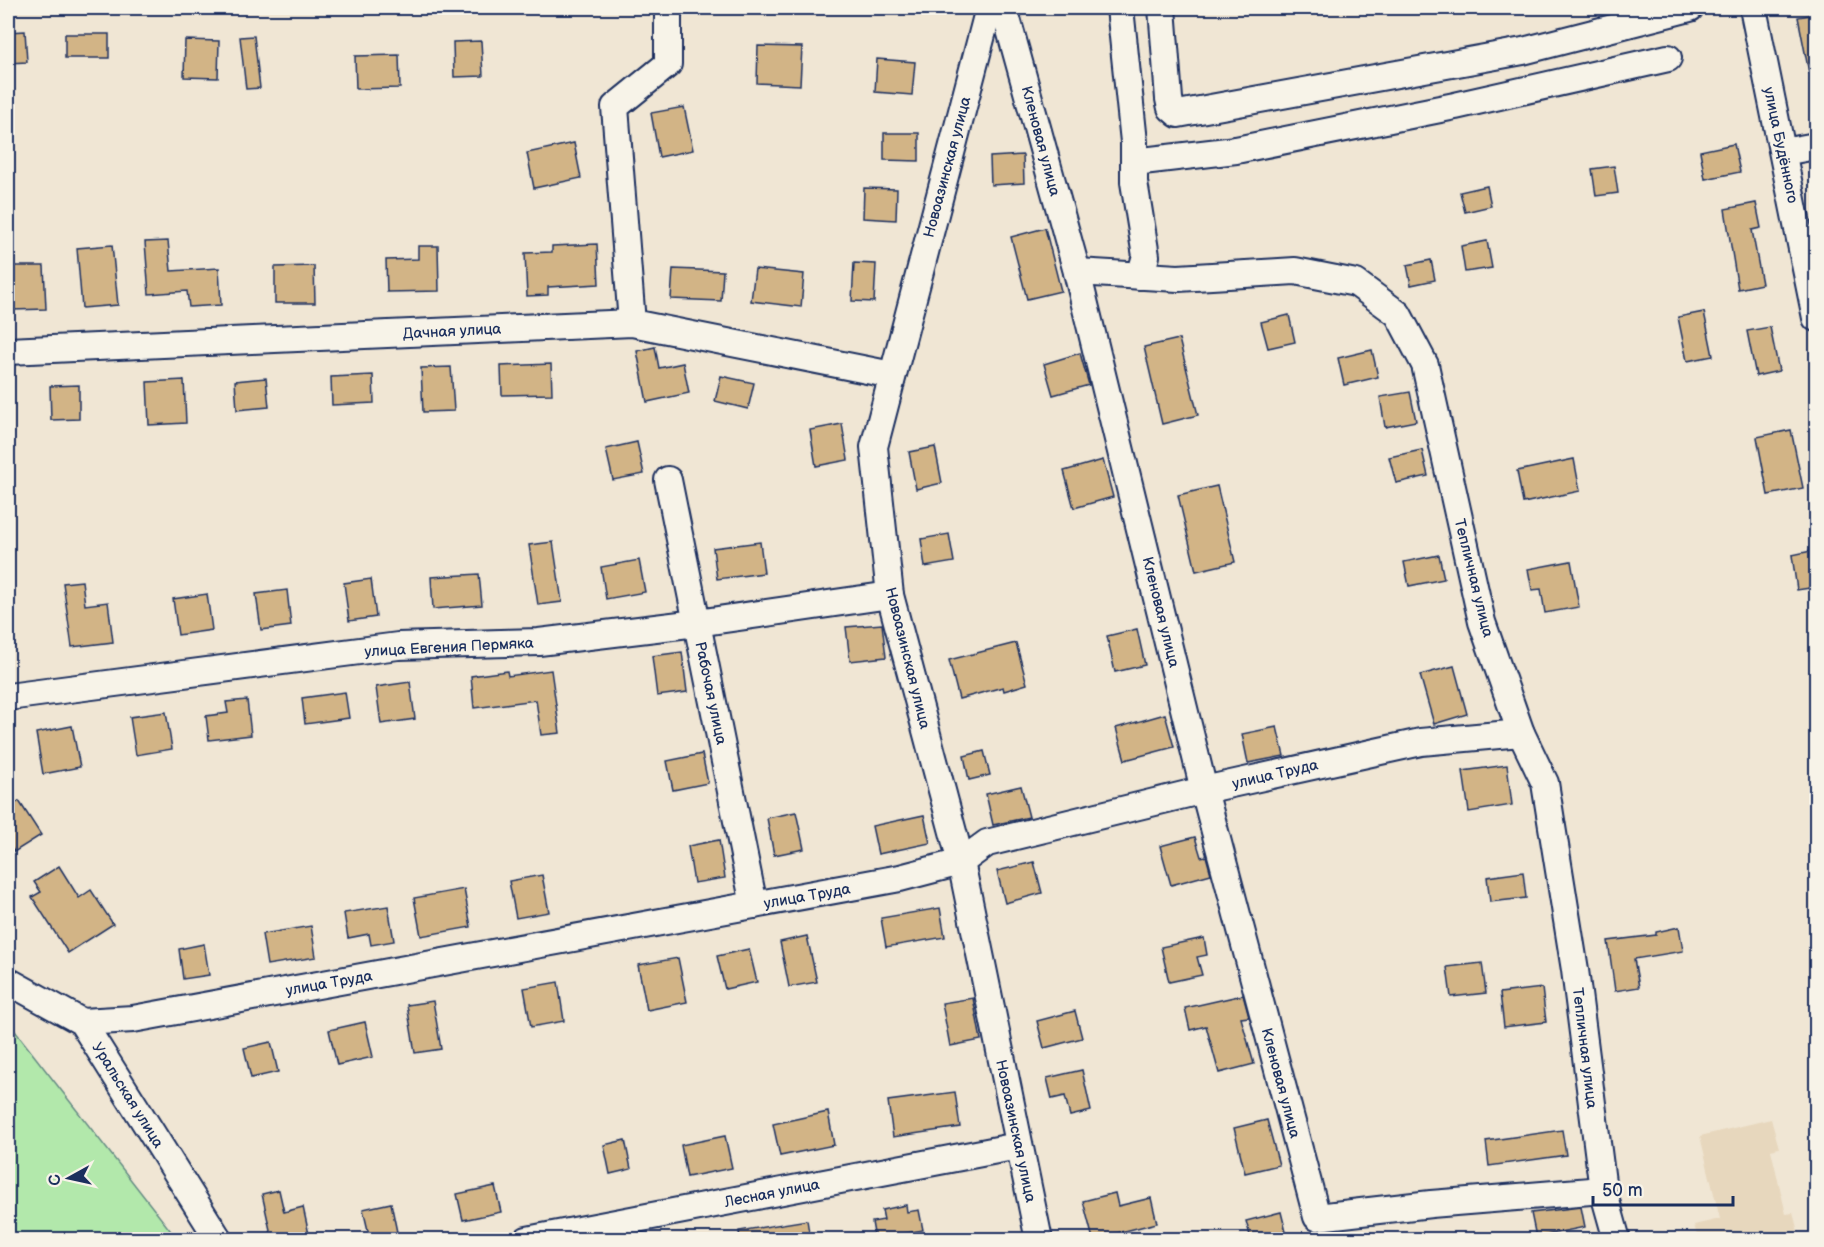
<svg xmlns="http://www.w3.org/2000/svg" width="1824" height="1247" font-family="'Balsamiq Sans',sans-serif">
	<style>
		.built { fill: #e7d7bd }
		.green { fill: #b2e8ab; stroke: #668c84; stroke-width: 1.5 }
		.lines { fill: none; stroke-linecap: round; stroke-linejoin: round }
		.stream { stroke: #5f8eb4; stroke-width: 5 }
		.building { fill: #d2b486; stroke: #1b2f5e; stroke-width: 1.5 }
		.minor-casing { stroke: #1b2f5e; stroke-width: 30 }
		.minor { stroke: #f7f3e8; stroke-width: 26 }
		.labels { text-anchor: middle; stroke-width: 5; stroke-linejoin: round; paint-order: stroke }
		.street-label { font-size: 15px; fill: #1b2f5e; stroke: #f7f3e8 }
	</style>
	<rect width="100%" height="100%" fill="#f0e6d4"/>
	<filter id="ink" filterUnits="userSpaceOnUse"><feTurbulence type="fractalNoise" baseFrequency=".0167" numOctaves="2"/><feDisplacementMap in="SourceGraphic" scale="12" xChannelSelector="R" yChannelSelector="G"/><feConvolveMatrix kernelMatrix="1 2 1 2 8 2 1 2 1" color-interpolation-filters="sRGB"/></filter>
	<g filter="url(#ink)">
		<polygon class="built" points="1771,1119 1779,1148 1771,1150 1786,1214 1793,1213 1800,1239 1698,1239 1694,1225 1720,1219 1700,1136"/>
		<polygon class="green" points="8,1022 177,1239 8,1239"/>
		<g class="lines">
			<polyline class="stream" points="8,1231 15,1240"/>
		</g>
		<g class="building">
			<polygon points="1816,14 1816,72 1809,73 1798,17"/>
			<polygon points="25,31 27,62 8,63 8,32"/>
			<rect x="65" y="34" width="44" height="24"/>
			<polygon points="254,36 260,88 246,89 240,37"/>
			<polygon points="185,40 219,41 218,78 184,77"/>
			<polygon points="481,41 483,76 454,77 453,42"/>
			<polygon points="758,46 802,47 800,85 757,83"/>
			<polygon points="399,55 400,88 356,89 355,56"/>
			<polygon points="877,59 915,62 912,95 875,92"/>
			<polygon points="684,107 693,150 659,157 651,113"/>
			<polygon points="884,133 919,133 919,161 884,160"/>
			<polygon points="574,143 581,178 534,188 527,153"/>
			<polygon points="1734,144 1740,172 1705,179 1700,151"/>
			<polygon points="1023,155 1024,183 991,185 990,157"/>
			<polygon points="1614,166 1618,193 1596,196 1592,169"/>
			<polygon points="1487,186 1491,206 1465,212 1460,192"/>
			<polygon points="864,188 897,189 896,220 863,218"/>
			<polygon points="1756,203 1761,228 1752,230 1762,284 1738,289 1725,209"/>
			<polygon points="1045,228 1061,291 1027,299 1011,237"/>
			<polygon points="168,241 171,271 219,268 221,305 189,307 187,291 149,294 145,242"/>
			<polygon points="1487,241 1492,268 1465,272 1461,246"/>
			<polygon points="597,244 599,284 548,287 548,295 527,296 525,253 552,252 552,246"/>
			<polygon points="112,245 118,305 82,308 77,248"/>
			<polygon points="418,246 438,246 439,291 387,292 386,260 418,259"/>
			<polygon points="1431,260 1435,280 1411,285 1407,265"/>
			<polygon points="854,263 876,264 874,302 852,301"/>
			<polygon points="11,266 44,266 46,309 12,310"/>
			<polygon points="314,266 315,303 275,303 275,267"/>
			<polygon points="673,269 723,271 721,301 671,299"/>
			<polygon points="755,269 804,274 801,307 751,301"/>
			<polygon points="1704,312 1713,356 1687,361 1678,317"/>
			<polygon points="1289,315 1295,342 1268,348 1261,322"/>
			<polygon points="1770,327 1779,371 1756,376 1747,331"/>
			<polygon points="1179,339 1198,415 1162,424 1144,347"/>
			<polygon points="655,347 659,368 683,363 689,393 647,402 637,351"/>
			<polygon points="1372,350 1378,377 1344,385 1338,358"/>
			<polygon points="1080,353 1089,385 1053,395 1044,364"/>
			<polygon points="551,364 552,394 502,395 501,366"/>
			<polygon points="451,367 454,411 423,412 421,368"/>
			<polygon points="373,375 374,403 332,405 331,377"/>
			<polygon points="721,376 754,383 748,409 715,401"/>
			<polygon points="266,378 269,407 237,410 235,381"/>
			<polygon points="184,380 186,423 149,425 147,382"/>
			<polygon points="79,385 79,419 51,420 50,386"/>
			<polygon points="1410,392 1416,421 1385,427 1380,397"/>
			<polygon points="842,424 848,460 816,466 810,430"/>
			<polygon points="1791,430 1803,488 1768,495 1757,437"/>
			<polygon points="637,442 644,474 613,480 606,449"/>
			<polygon points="935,447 942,483 916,489 909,452"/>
			<polygon points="1422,450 1428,476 1396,483 1389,457"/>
			<polygon points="1574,459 1580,491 1523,503 1517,471"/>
			<polygon points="1103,460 1113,497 1074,508 1064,471"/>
			<polygon points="1217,486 1235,562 1196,571 1178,495"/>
			<polygon points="949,534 954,562 925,567 921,539"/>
			<polygon points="553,542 562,602 538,605 529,545"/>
			<polygon points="760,542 764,573 717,579 713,548"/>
			<polygon points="1816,550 1816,587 1797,590 1792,555"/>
			<polygon points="1439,555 1444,579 1409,586 1404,562"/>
			<polygon points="639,560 645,592 606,599 601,567"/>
			<polygon points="1571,561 1579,607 1545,613 1541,589 1532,590 1528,569"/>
			<polygon points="479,574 482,605 433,609 431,577"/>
			<polygon points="371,579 376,617 349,621 344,583"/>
			<polygon points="82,581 85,605 108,602 113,642 72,647 63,583"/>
			<polygon points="287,590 291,626 261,630 256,594"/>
			<polygon points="207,594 212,630 178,635 173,599"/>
			<polygon points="882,624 886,657 850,661 846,627"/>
			<polygon points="1137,629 1145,665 1115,672 1107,636"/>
			<polygon points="1016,643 1027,684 1004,691 1003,687 959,699 949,660"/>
			<polygon points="682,652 687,692 657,696 652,656"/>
			<polygon points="1454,666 1467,714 1434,724 1420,675"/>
			<polygon points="551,670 560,733 541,735 536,700 474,708 471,676 507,671 508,676"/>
			<polygon points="410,682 415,719 381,724 376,687"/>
			<polygon points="345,692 349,718 305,724 302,698"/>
			<polygon points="247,700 251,735 209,740 206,716 228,713 226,702"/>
			<polygon points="166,712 172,749 136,755 130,717"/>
			<polygon points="1165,714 1174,747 1125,760 1116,728"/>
			<polygon points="72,726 80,767 43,774 36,733"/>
			<polygon points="1277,727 1284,756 1248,763 1242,734"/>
			<polygon points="984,751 990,775 969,780 964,756"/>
			<polygon points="702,754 708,783 673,790 667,761"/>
			<polygon points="1507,765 1512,805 1469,812 1463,771"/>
			<polygon points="1021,786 1029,817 993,825 986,794"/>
			<polygon points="19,801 41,835 14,852 8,842 8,809"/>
			<polygon points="796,812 804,849 774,855 767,818"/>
			<polygon points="924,815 930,843 878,854 872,826"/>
			<polygon points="1195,837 1201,857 1206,856 1211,874 1171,885 1160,846"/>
			<polygon points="719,840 725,878 694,883 688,846"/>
			<polygon points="1034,862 1042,893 1005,903 997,871"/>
			<polygon points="59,866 79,898 91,890 113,924 68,953 32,897 41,892 34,882"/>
			<polygon points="1523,872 1526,898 1490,902 1487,877"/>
			<polygon points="542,875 549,912 516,918 509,881"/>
			<polygon points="464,889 471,927 421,936 414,898"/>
			<polygon points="388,906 394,941 371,945 369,934 348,938 344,913"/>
			<polygon points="940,908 945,937 886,947 881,918"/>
			<polygon points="311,926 316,957 267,965 262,934"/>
			<polygon points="1679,927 1683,951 1634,959 1639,987 1615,991 1608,941 1656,935 1656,932"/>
			<polygon points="807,936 817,982 789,987 780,942"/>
			<polygon points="1204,938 1207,955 1197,957 1202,975 1169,982 1161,947"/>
			<polygon points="204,944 209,975 183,979 179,949"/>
			<polygon points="749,949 757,982 725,989 717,956"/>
			<polygon points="678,958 687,1002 647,1010 638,965"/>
			<polygon points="1482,963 1486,993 1451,997 1447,967"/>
			<polygon points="558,982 564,1021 531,1027 524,988"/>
			<polygon points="1542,988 1546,1022 1504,1027 1500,993"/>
			<polygon points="1243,995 1249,1017 1241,1018 1254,1064 1219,1073 1206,1026 1190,1030 1185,1008"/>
			<polygon points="973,998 981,1040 950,1046 942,1003"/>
			<polygon points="433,1001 441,1049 415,1053 407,1005"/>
			<polygon points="1075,1011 1082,1038 1044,1048 1037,1021"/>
			<polygon points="365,1022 373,1057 337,1065 329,1030"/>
			<polygon points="271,1042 278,1072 251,1078 244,1048"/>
			<polygon points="1082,1070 1091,1111 1070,1116 1065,1096 1052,1099 1047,1078"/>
			<polygon points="955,1092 960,1127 893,1137 888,1101"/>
			<polygon points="828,1112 834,1145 780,1156 773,1124"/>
			<polygon points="1267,1120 1279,1165 1245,1173 1234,1128"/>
			<polygon points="1562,1130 1566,1155 1489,1166 1486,1141"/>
			<polygon points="725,1136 732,1168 687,1177 681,1145"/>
			<polygon points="625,1140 631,1169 610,1174 604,1145"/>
			<polygon points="495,1186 501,1212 463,1220 457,1194"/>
			<polygon points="279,1190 284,1212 303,1207 310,1239 272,1239 262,1194"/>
			<polygon points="1115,1193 1118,1206 1151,1198 1157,1223 1093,1239 1083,1201"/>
			<polygon points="391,1203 398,1237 385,1239 370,1239 363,1209"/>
			<polygon points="906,1205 907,1212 919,1210 923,1230 875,1239 872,1222 884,1220 882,1210"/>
			<polygon points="1581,1207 1585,1227 1536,1237 1531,1213"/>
			<polygon points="1281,1212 1286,1232 1251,1239 1246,1221"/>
			<polygon points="807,1220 810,1239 740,1239 739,1231"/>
		</g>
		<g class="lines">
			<defs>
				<g id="minor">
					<polyline points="989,8 874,447 890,595 961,862 1039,1240"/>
					<polyline points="1004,8 1077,272 1204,790 1317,1217 1431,1204 1603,1190"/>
					<polyline points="1120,8 1134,142 1134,182 1146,256 1140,276"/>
					<polyline points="1162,8 1169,99 1171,108 1178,114 1523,51 1690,8"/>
					<polyline points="1753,8 1816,318"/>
					<polyline points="1783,152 1816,146"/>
					<polyline points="1134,162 1236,150 1455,106 1668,58"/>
					<polyline points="1077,272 1178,278 1295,271 1356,283 1398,314 1425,365 1482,622 1521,733 1545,783 1575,970 1603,1190 1617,1240"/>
					<polyline points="632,323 615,107 668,64 668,8"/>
					<polyline points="8,351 632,323 892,375"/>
					<polyline points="668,480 754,905"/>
					<polyline points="8,697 398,646 539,642 697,623 890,595"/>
					<polyline points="8,981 82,1022 219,1240"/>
					<polyline points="82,1022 133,1019 900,878 961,862 987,843 1204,790 1421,742 1521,733"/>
					<polyline points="527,1240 1018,1146"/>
				</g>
			</defs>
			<use href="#minor" class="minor-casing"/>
			<use href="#minor" class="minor"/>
		</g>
	</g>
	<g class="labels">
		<g class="street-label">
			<text transform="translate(1041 141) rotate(75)" y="5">Кленовая улица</text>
			<text transform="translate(1781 145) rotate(78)" y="5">улица Будённого</text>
			<text transform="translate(947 167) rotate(-75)" y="5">Новоазинская улица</text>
			<text transform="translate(452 331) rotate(-3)" y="5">Дачная улица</text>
			<text transform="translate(1474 578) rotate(76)" y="5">Тепличная улица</text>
			<text transform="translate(1161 612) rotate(76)" y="5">Кленовая улица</text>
			<text transform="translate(449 647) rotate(-3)" y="5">улица Евгения Пермяка</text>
			<text transform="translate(908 658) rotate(76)" y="5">Новоазинская улица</text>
			<text transform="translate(711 693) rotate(78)" y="5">Рабочая улица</text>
			<text transform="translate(1275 774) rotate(-13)" y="5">улица Труда</text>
			<text transform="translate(807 896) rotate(-10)" y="5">улица Труда</text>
			<text transform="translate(329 983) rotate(-10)" y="5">улица Труда</text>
			<text transform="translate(1585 1048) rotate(83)" y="5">Тепличная улица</text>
			<text transform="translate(1281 1083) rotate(75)" y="5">Кленовая улица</text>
			<text transform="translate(128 1095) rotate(58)" y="5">Уральская улица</text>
			<text transform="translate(1016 1131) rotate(78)" y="5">Новоазинская улица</text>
			<text transform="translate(772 1193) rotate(-11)" y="5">Лесная улица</text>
		</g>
	</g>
	<rect width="1824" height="1247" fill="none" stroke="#f7f3e8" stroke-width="30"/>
	<rect x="15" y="15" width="1794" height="1217" fill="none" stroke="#1b2f5e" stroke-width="2" filter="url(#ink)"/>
	<g transform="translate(69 1178) rotate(262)" stroke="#f7f3e8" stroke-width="4.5" paint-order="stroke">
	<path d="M0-4.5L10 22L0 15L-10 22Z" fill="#1b2f5e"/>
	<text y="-9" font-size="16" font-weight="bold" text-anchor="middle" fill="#1b2f5e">С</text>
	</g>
	<path d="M1593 1196v9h140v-9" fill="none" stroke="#1b2f5e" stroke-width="3"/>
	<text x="1602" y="1196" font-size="18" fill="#1b2f5e" stroke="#f7f3e8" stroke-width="4.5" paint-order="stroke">50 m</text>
</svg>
